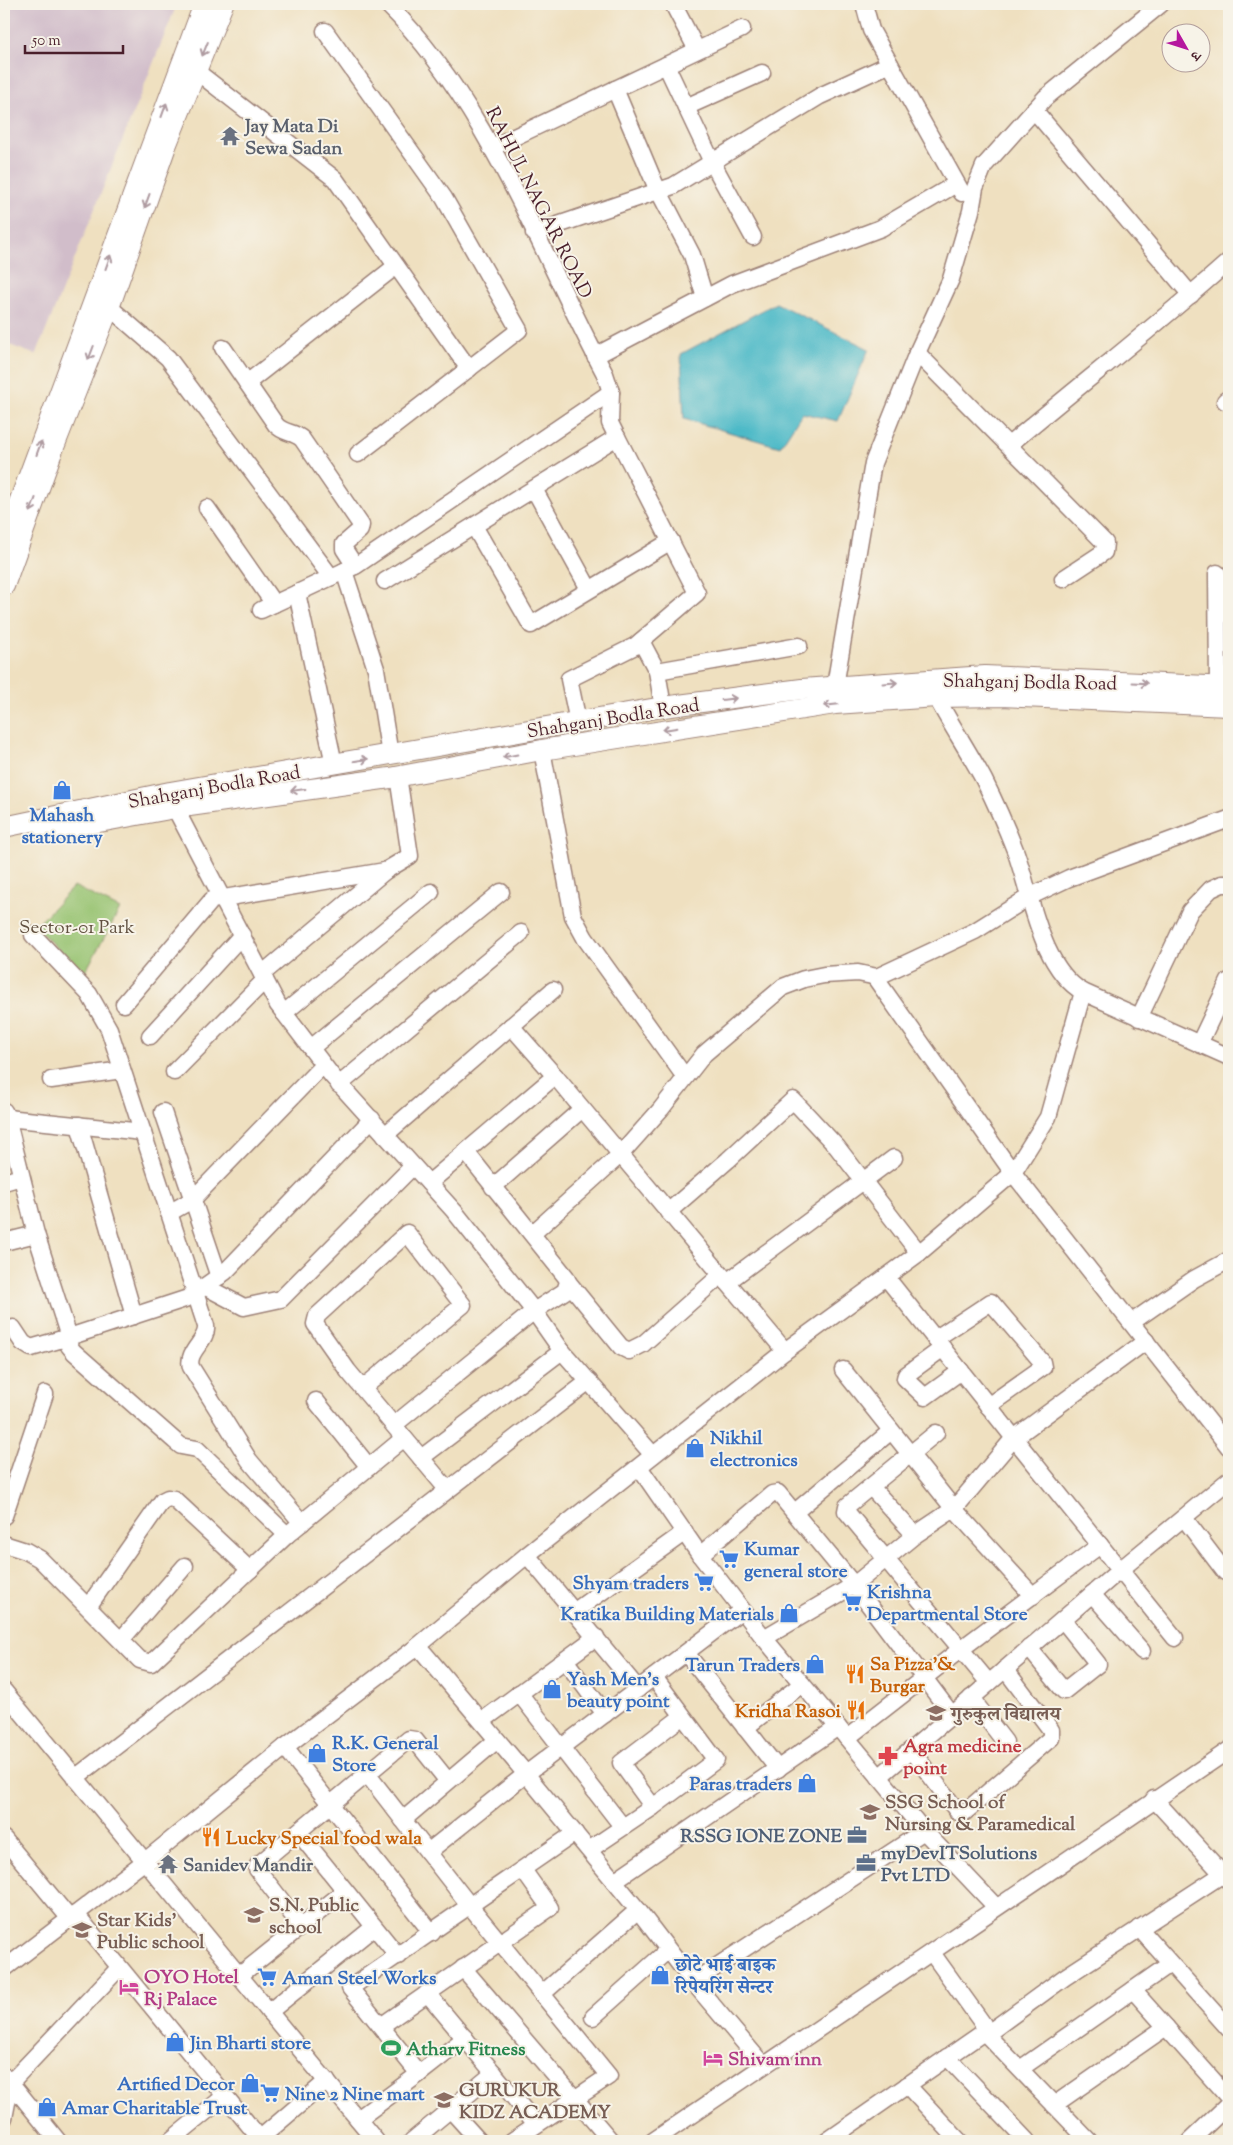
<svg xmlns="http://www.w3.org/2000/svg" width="1233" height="2145" font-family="'Sorts Mill Goudy','Noto Serif Devanagari',serif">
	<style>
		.industrial { fill: #d1bdca }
		.green { fill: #97c371; stroke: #70714e }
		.water { fill: #4cb9c7; stroke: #4b6c79 }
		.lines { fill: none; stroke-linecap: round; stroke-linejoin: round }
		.minor-casing { stroke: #9c8076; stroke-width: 19 }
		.major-casing { stroke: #9c8076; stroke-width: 22 }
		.minor { stroke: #fff; stroke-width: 16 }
		.major { stroke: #fff; stroke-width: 20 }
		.oneway { stroke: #ae9aa0 }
		.labels { text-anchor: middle; stroke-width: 4; stroke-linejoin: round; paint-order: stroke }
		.worship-label { font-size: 19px; font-weight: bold; fill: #5b616d; stroke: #f7f3e8; text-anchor: start }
		.street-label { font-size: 19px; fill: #4a1f2b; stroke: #f7f3e8 }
		.shop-label { font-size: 19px; font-weight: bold; fill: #366cbe; stroke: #f7f3e8; text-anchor: start }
		.park-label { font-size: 19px; fill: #615040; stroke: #f7f3e8 }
		.food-label { font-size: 19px; font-weight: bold; fill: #c56008; stroke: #f7f3e8; text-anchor: start }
		.education-label { font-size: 19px; font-weight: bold; fill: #785e54; stroke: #f7f3e8; text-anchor: start }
		.health-label { font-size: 19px; font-weight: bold; fill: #be3a42; stroke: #f7f3e8; text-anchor: start }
		.service-label { font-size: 19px; font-weight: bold; fill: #4e5e75; stroke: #f7f3e8; text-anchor: end }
		.hotel-label { font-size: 19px; font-weight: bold; fill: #b23c85; stroke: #f7f3e8; text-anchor: start }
		.leisure-label { font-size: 19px; font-weight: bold; fill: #27864d; stroke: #f7f3e8; text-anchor: start }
	</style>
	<rect width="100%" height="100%" fill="#f7f3e8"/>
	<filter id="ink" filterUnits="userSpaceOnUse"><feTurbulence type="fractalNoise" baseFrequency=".02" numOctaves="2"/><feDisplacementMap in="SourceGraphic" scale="10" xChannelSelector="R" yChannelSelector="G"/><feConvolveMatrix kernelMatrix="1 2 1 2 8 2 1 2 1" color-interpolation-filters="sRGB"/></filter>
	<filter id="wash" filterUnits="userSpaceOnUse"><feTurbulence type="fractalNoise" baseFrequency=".0096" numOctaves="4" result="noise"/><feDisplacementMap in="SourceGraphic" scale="20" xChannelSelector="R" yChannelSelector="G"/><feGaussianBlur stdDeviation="1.12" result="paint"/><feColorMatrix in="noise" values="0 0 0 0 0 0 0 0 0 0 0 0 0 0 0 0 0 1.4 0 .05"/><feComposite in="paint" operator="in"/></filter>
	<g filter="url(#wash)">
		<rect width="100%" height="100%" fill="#efe0c0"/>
		<polygon class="industrial" points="4,4 177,4 36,355 4,343"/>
		<polygon class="green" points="74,886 120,909 84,974 35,927"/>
		<polygon class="water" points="776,303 869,349 838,421 802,413 780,447 684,419 681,354"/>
	</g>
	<g filter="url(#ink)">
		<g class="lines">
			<defs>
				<g id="minor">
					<path d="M387,4C488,104 539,250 605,374L611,392L610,423L617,437"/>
					<polyline points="673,4 697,50"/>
					<polyline points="864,4 871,30 962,193"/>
					<polyline points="325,31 444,198 519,330 358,454"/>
					<polyline points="666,65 712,162 753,237"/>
					<polyline points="196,71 335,179 469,369"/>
					<polyline points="615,89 655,184 692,255 705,298"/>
					<polyline points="686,107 762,73"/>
					<polyline points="1034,110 1191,295"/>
					<polyline points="491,148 742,29"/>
					<polyline points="534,233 673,186 820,96 890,64"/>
					<polyline points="100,299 168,358 331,577"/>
					<path d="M223,348L276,425C284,434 294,431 302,439L361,525L360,530L344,544V549L355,566"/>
					<polyline points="917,353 1105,543 1104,552 1063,579"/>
					<polyline points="595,356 732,284 881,228 956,184"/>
					<polyline points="247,383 396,266"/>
					<polyline points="1225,401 1229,398"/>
					<path d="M1009,445C1082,383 1158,325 1229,261"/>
					<polyline points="534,489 589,589"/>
					<polyline points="207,508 274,604"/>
					<polyline points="474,526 531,625 671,541"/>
					<polyline points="344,571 376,669 390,755"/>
					<polyline points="1217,573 1218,686"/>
					<polyline points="385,581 617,437 697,593 635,646 569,679 578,722"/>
					<polyline points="297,593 334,764"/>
					<polyline points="261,610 357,565 611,392"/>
					<polyline points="641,641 657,671 663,707"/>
					<polyline points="657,671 799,646"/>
					<polyline points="835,686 873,463 917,353 951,279 971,211 975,188 984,166 1045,98 1161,4"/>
					<path d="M936,697C951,725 969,752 984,780C995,802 1006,827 1015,850C1031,893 1040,967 1083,992L1229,1057"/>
					<polyline points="542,750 573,916 585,938 685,1077"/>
					<polyline points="172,799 175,808 278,1005 332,1076 454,1211 534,1311 562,1351 653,1455"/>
					<polyline points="1229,819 1069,878 1029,897 975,931 879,976 876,979 1013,1173 1229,1447"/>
					<path d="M33,935L89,994L109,1029L206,1326C208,1341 186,1351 191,1367L249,1460L302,1523"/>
					<polyline points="262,974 385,871 410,856 398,776"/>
					<polyline points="124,1004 212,900 385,871"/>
					<polyline points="284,1013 431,892"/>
					<polyline points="1139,1018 1190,911 1211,889 1222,884 1229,884"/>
					<polyline points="150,1036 242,935"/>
					<polyline points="1199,1044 1229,981"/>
					<polyline points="311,1048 501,892"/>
					<polyline points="174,1072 265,980"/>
					<polyline points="555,1076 785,1351"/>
					<polyline points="51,1080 122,1070"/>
					<polyline points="339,1085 521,933"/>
					<polyline points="4,1111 7,1118 36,1234 69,1337 188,1298 225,1272 372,1119"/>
					<polyline points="163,1112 219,1277"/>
					<polyline points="7,1118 143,1132"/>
					<polyline points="79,1125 134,1316"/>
					<polyline points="385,1135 553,990"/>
					<polyline points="4,1182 21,1177"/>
					<polyline points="429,1183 555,1076 511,1026"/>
					<polyline points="493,1187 582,1109"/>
					<polyline points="668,1212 728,1160 793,1100 837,1147 919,1253"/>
					<polyline points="169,1213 192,1200 323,1065"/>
					<polyline points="532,1234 620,1155 661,1109 704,1054 783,987 804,979 824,975 858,973 877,977"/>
					<polyline points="4,1242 36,1234"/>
					<polyline points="886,1277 1014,1438 1146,1341"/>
					<polyline points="568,1282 621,1347 629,1351 643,1344 721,1275"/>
					<polyline points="727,1282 894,1158"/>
					<polyline points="206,1287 244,1307 281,1299 413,1166"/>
					<polyline points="1132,1322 1194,1279 1229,1260"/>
					<polyline points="4,1331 13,1328 23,1343 31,1348 69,1337 69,1346 74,1352 175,1441 181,1446 197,1449 287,1535"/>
					<polyline points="935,1339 991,1302 1042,1362 1043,1367 988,1406"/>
					<polyline points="943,1348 906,1375 905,1378 925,1397 961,1371"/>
					<polyline points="843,1370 954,1509 1033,1596"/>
					<polyline points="363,1388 463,1305 407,1233 317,1316 315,1324 348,1371 447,1489"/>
					<polyline points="316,1401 369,1467"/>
					<polyline points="394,1425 534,1311 565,1291 568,1282 566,1277 466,1152"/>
					<polyline points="936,1433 847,1506 846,1511 989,1683"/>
					<polyline points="421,1458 562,1351"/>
					<polyline points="639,1467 700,1555 764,1638 854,1585 915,1535 954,1509 1014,1438 1120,1570 1229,1480"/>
					<polyline points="871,1487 915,1535"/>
					<polyline points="795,1512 891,1431"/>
					<polyline points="4,1516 45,1394"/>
					<polyline points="1184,1518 1225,1572"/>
					<polyline points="4,1544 26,1551 40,1559 140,1660 151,1663 287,1535 404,1438"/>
					<polyline points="527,1555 638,1689"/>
					<polyline points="700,1555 772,1494 778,1493 854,1585 952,1715 1120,1570 1175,1638"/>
					<polyline points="1092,1594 1142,1651"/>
					<polyline points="88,1607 162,1501 168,1498 174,1499 250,1570"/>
					<polyline points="575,1611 685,1532"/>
					<polyline points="764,1638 924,1831 996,1907"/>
					<polyline points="121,1640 185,1566"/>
					<polyline points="418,1646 526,1774 638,1910 693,1982 763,2065"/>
					<polyline points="1029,1648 1064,1691 1098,1664 1063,1620"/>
					<polyline points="686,1653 778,1769"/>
					<polyline points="565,1660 605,1714"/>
					<polyline points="654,1677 683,1716 621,1763 653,1807 716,1760 683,1716"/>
					<polyline points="4,1691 376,2141"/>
					<polyline points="519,1693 622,1826"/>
					<polyline points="971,1698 1005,1742"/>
					<polyline points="482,1721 596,1637"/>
					<polyline points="745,1728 802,1684"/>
					<polyline points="847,1738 961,1649 1100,1545"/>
					<polyline points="285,1747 432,1933"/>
					<polyline points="911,1750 958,1812 965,1812 1051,1738 1051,1730 1005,1669"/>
					<polyline points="368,1775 470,1906 609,2076 512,2141"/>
					<polyline points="879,1777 952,1715"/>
					<path d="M75,1778C247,1646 417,1512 589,1381"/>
					<polyline points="1154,1799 1229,1881"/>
					<polyline points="403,1820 497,1740"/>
					<polyline points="298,1832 398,1956"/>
					<polyline points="4,1839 70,1919"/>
					<polyline points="589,1850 653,1807"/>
					<polyline points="428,1852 526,1774 742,1610"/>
					<polyline points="614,1881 838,1727"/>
					<polyline points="76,1914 262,2141"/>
					<polyline points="301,1926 257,1869 258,1865 409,1739 415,1740 447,1780"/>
					<polyline points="1139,1928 1229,2029"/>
					<polyline points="463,1968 611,2141"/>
					<polyline points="4,1969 145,1861 285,1747 418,1646 527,1555 785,1351 919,1253 1013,1173 1048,1117 1083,992"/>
					<polyline points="239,1976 345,1891"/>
					<polyline points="693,1982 924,1831"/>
					<polyline points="1133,1990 1229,2098"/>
					<polyline points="427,1993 536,2124"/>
					<polyline points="542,1994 638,1910"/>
					<polyline points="269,2012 374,1927"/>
					<polyline points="593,2017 668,1950"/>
					<polyline points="381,2026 550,1908 523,1870"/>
					<polyline points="984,2032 1089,2141"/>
					<polyline points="987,2034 1065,1977 1223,1874"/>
					<polyline points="947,2057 1027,2141"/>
					<polyline points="1020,2069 1170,1964"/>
					<polyline points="419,2074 465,2038"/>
					<polyline points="6,2077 58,2141"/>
					<polyline points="907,2085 959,2141"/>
					<polyline points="1054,2105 1166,2027"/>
					<polyline points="450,2109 479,2141"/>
					<polyline points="4,2118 11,2082 119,1968"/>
					<polyline points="358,2119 419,2074 350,1988 575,1833"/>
					<polyline points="170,2141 225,2096"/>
					<polyline points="257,2141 327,2081"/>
					<polyline points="412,2141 494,2073"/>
					<polyline points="653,2141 1229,1750"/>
					<polyline points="827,2141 984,2032 983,2024 932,1953"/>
					<polyline points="1190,2141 1229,2104"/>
				</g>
				<g id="major">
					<polyline points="4,543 204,4"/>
					<polyline points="4,586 52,452 110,305 166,146 223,4"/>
					<polyline points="4,827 170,792 663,707 802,689 985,676 1229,687"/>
					<polyline points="45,832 175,808 390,778 542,750 835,704 936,697 1001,696 1229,706"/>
				</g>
			</defs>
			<use href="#minor" class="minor-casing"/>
			<use href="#major" class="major-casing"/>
			<use href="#minor" class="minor"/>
			<use href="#major" class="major"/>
		</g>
		<defs><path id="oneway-shaft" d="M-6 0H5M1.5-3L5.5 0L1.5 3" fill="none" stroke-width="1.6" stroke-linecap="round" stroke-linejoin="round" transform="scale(1.25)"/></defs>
		<g class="oneway">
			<use href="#oneway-shaft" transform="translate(205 49) rotate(112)"/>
			<use href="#oneway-shaft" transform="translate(164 110) rotate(-70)"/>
			<use href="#oneway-shaft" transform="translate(147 201) rotate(110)"/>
			<use href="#oneway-shaft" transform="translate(108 262) rotate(-70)"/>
			<use href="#oneway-shaft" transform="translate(91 353) rotate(111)"/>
			<use href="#oneway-shaft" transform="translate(39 448) rotate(-70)"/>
			<use href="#oneway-shaft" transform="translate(33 505) rotate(110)"/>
			<use href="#oneway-shaft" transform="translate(890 683) rotate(-4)"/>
			<use href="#oneway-shaft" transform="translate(1140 683) rotate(3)"/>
			<use href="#oneway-shaft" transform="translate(729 699) rotate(-7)"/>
			<use href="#oneway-shaft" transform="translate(831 705) rotate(174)"/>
			<use href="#oneway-shaft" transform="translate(670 729) rotate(171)"/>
			<use href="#oneway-shaft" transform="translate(510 756) rotate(169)"/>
			<use href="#oneway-shaft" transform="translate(361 760) rotate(-10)"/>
			<use href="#oneway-shaft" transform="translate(298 790) rotate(172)"/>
		</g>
	</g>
	<defs>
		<symbol id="temple-bare" viewBox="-9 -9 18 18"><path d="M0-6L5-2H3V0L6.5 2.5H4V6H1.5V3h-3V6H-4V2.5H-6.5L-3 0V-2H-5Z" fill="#6b7280" stroke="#f7f3e8" stroke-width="2.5" paint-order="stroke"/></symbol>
		<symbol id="shop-bare" viewBox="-9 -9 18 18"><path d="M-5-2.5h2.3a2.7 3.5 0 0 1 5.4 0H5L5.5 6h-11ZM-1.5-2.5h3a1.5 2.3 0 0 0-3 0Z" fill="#3f7fe0" stroke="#f7f3e8" stroke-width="2.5" paint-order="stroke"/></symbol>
		<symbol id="supermarket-bare" viewBox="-9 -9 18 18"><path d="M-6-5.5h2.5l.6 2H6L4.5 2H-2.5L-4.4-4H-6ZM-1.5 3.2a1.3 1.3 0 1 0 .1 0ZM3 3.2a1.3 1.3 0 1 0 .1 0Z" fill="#3f7fe0" stroke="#f7f3e8" stroke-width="2.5" paint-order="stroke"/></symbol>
		<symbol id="restaurant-bare" viewBox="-9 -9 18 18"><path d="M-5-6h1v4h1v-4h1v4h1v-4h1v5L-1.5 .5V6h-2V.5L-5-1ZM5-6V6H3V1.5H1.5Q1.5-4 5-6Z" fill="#e8710a" stroke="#f7f3e8" stroke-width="2.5" paint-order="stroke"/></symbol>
		<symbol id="school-bare" viewBox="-9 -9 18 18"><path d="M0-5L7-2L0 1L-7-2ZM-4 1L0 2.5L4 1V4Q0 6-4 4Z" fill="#8d6e63" stroke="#f7f3e8" stroke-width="2.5" paint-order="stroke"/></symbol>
		<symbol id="pharmacy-bare" viewBox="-9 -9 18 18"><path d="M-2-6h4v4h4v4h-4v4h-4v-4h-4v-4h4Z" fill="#e0444e" stroke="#f7f3e8" stroke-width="2.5" paint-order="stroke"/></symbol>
		<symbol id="office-bare" viewBox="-9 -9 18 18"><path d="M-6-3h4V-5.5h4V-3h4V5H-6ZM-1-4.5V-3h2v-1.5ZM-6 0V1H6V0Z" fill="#5c6f8a" stroke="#f7f3e8" stroke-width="2.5" paint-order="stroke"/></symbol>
		<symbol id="hotel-bare" viewBox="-9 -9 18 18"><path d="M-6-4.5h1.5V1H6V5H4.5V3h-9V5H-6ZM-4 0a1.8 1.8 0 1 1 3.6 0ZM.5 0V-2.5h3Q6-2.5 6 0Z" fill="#d1479c" stroke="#f7f3e8" stroke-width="2.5" paint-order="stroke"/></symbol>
		<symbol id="stadium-bare" viewBox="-9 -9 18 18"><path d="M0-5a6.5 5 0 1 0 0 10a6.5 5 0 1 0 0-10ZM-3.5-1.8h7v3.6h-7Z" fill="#2e9e5b" stroke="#f7f3e8" stroke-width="2.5" paint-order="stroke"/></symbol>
	</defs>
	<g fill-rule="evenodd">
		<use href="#temple-bare" x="216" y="122" width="28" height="28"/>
		<use href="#shop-bare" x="48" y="776" width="28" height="28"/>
		<use href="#shop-bare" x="681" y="1434" width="28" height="28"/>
		<use href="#supermarket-bare" x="715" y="1545" width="28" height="28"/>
		<use href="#supermarket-bare" x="690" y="1568" width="28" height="28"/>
		<use href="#supermarket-bare" x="838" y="1588" width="28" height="28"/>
		<use href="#shop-bare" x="775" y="1599" width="28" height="28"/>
		<use href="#shop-bare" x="801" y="1650" width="28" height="28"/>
		<use href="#restaurant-bare" x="841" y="1660" width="28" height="28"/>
		<use href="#shop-bare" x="538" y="1675" width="28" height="28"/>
		<use href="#restaurant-bare" x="842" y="1696" width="28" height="28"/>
		<use href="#school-bare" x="922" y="1699" width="28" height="28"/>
		<use href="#shop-bare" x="303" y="1739" width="28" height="28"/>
		<use href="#pharmacy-bare" x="874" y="1742" width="28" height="28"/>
		<use href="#shop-bare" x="793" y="1769" width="28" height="28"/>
		<use href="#school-bare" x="856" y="1798" width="28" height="28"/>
		<use href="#office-bare" x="843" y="1821" width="28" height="28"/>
		<use href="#restaurant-bare" x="197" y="1823" width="28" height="28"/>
		<use href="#office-bare" x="852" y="1849" width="28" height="28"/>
		<use href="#temple-bare" x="154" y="1850" width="28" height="28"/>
		<use href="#school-bare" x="240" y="1901" width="28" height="28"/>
		<use href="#school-bare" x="68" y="1916" width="28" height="28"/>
		<use href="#shop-bare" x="646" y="1961" width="28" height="28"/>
		<use href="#supermarket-bare" x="253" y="1963" width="28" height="28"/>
		<use href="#hotel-bare" x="115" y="1973" width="28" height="28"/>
		<use href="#shop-bare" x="161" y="2028" width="28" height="28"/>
		<use href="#stadium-bare" x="377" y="2034" width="28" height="28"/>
		<use href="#hotel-bare" x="699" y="2044" width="28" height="28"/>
		<use href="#shop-bare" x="236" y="2069" width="28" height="28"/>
		<use href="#supermarket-bare" x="256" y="2079" width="28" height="28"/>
		<use href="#school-bare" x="430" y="2086" width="28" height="28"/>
		<use href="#shop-bare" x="33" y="2093" width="28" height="28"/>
	</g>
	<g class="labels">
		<g class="worship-label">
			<text x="245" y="132">Jay Mata Di<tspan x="245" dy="22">Sewa Sadan</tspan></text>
			<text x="183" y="1871">Sanidev Mandir</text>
		</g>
		<g class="street-label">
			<text transform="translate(540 202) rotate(63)" y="7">RAHUL NAGAR ROAD</text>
			<text transform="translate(1030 681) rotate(1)" y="7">Shahganj Bodla Road</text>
			<text transform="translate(613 717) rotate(-9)" y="7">Shahganj Bodla Road</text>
			<text transform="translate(214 786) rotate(-10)" y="7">Shahganj Bodla Road</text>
		</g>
		<g class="shop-label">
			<text x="62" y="821" text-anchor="middle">Mahash<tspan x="62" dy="22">stationery</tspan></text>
			<text x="710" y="1444">Nikhil<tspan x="710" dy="22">electronics</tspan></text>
			<text x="744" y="1555">Kumar<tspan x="744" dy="22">general store</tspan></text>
			<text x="689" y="1589" text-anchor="end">Shyam traders</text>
			<text x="867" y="1598">Krishna<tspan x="867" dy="22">Departmental Store</tspan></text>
			<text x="774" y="1620" text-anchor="end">Kratika Building Materials</text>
			<text x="800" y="1671" text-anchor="end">Tarun Traders</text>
			<text x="567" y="1685">Yash Men's<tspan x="567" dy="22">beauty point</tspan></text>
			<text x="332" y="1749">R.K. General<tspan x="332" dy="22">Store</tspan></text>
			<text x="792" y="1790" text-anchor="end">Paras traders</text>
			<text x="675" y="1971">छोटे भाई बाइक<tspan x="675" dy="22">रिपेयरिंग सेन्टर</tspan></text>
			<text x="282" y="1984">Aman Steel Works</text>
			<text x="190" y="2049">Jin Bharti store</text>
			<text x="235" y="2090" text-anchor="end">Artified Decor</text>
			<text x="285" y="2100">Nine 2 Nine mart</text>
			<text x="62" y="2114">Amar Charitable Trust</text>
		</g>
		<g class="park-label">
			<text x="77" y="933">Sector-01 Park</text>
		</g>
		<g class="food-label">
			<text x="870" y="1670">Sa Pizza’&amp;<tspan x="870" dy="22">Burgar</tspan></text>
			<text x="841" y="1717" text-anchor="end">Kridha Rasoi</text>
			<text x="226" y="1844">Lucky Special food wala</text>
		</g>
		<g class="education-label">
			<text x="951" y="1720">गुरुकुल विद्यालय</text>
			<text x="885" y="1808">SSG School of<tspan x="885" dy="22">Nursing &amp; Paramedical</tspan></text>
			<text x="269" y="1911">S.N. Public<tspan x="269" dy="22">school</tspan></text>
			<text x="97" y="1926">Star Kids'<tspan x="97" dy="22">Public school</tspan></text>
			<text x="459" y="2096">GURUKUR<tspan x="459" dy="22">KIDZ ACADEMY</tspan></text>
		</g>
		<g class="health-label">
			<text x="903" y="1752">Agra medicine<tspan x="903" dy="22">point</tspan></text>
		</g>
		<g class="service-label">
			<text x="842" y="1842">RSSG IONE ZONE</text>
			<text x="881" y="1859" text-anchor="start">myDevITSolutions<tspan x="881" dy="22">Pvt LTD</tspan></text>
		</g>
		<g class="hotel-label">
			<text x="144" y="1983">OYO Hotel<tspan x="144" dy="22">Rj Palace</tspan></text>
			<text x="728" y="2065">Shivam inn</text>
		</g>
		<g class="leisure-label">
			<text x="406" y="2055">Atharv Fitness</text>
		</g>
	</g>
	<rect width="1233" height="2145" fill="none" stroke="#f7f3e8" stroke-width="20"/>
	<g transform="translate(1186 48) rotate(129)"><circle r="24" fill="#f7f3e8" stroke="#b29e9c"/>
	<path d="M0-4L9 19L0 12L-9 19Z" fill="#b5179e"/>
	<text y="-8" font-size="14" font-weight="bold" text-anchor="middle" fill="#4a1f2b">उ</text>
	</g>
	<path d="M25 45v8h98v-8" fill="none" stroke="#4a1f2b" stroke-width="2.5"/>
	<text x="32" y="45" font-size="15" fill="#4a1f2b" stroke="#f7f3e8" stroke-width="4" paint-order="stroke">50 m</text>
</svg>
